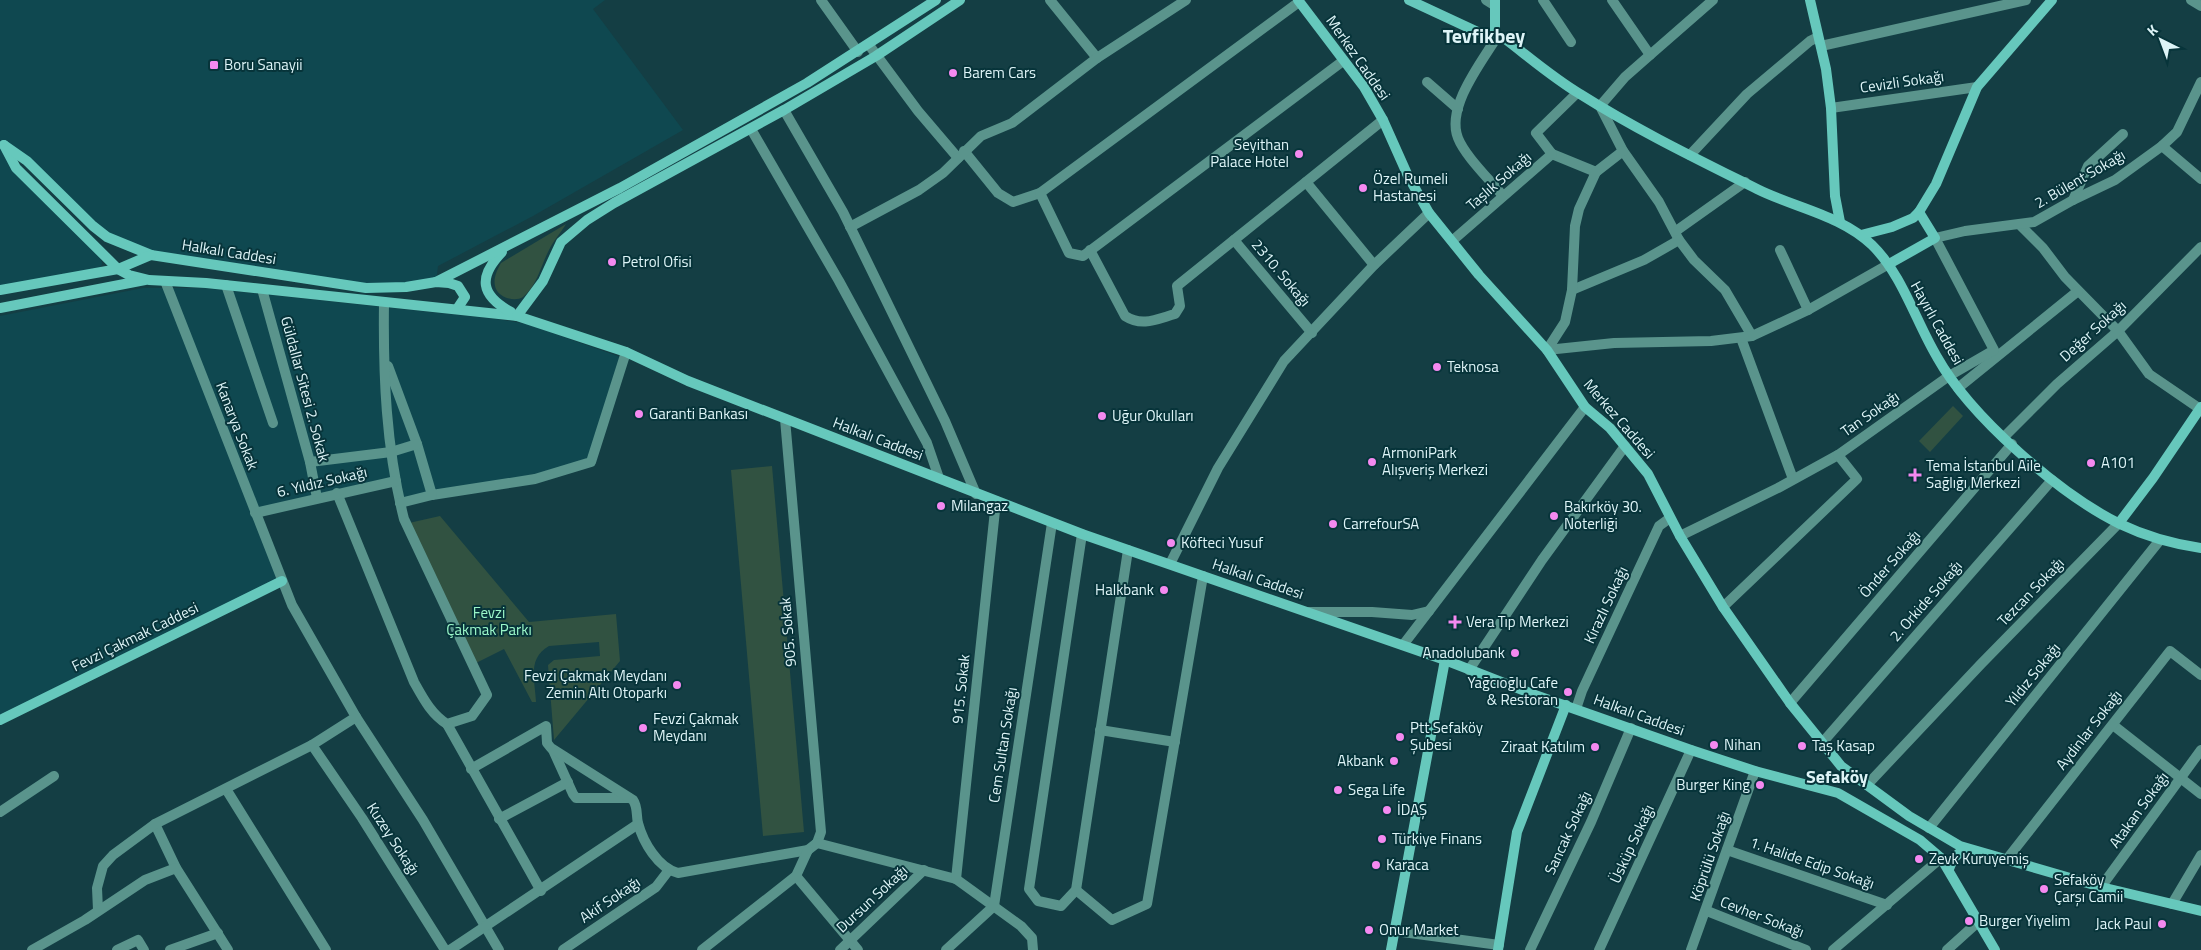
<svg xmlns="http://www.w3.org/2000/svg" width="2201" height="950" font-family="'Titillium Web',sans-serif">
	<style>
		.built { fill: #0f4850 }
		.green { fill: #315241 }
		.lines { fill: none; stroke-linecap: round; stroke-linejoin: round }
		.street { stroke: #5a948c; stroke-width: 10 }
		.secondary { stroke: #66c8bc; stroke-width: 10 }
		.poi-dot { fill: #f489f0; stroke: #07343a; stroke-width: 2 }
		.labels { text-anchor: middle; stroke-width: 4; stroke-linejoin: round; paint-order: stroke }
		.street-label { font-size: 15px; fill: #def4f7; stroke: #07343a }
		.poi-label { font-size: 15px; fill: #def4f7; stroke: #07343a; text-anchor: start }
		.park-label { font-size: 15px; fill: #9cf7c9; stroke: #07343a }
		.quarter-label { font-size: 18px; font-weight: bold; fill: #def4f7; stroke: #07343a }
		.district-label { font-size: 20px; font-weight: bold; fill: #def4f7; stroke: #07343a }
	</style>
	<rect width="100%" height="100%" fill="#143e44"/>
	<g class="built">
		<polygon points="0,0 605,0 593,9 683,130 533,216 438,266 436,282 366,288 151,255 107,237 5,146 16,168 100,256 102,263 101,268 0,291"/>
		<polygon points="143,288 205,288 497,319 527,324 623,358 591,462 400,503 396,481 255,513 282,581 0,720 0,316"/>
	</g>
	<g class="green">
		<path d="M566,224C561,233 553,241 549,250C541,265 537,286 523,297C515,302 500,298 496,289C492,280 497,270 501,263Z"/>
		<polygon points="1953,406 1963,416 1930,452 1919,441"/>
		<polygon points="772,466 804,832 763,836 731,470"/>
		<path d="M440,516L529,622L616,614L620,661L554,740L548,665L554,660L600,656L599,642L549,646C527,658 535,681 536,702H532L504,649L476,663L409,523Z"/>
	</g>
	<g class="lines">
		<g class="street">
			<polyline points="821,0 858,52"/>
			<polyline points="1050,0 1097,58"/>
			<polyline points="1486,0 1494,5"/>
			<polyline points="1543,0 1571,42"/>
			<polyline points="1612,0 1650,55 1713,0"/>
			<polyline points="2191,0 2201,6"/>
			<path d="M1495,40C1480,64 1446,108 1458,138C1465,156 1490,180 1503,196"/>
			<polyline points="869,45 918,111 958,158"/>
			<polyline points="1821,46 2026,0"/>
			<polyline points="1650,55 1625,77 1600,106 1623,151 1659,202 1679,240 1694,260 1725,290 1752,336"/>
			<polyline points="1427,82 1458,109"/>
			<polyline points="1831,108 1977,87"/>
			<polyline points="784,110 843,212 945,421 976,494"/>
			<polyline points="751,129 839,281 927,443 939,478"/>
			<polyline points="2162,146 2201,179"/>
			<polyline points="964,151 998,193 1013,202 1040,193 1299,2"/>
			<polyline points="1552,154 1536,133 1577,93"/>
			<polyline points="1552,154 1596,172"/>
			<polyline points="1690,155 1747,94 1810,41 1818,37"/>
			<polyline points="1306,182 1374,265"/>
			<polyline points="1040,193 1069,253 1083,256 1343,61"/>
			<polyline points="2073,200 2088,166 2123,134"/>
			<polyline points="2021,226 2043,248 2065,277 2118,331 2149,374 2200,409"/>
			<polyline points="850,227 919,190 943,173 981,136 1012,123 1097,58 1186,0"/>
			<polyline points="1676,231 1745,182"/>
			<polyline points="1452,241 1552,154"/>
			<path d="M1090,250L1125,316C1142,327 1157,319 1175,314L1180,306L1177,286L1234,240"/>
			<polyline points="1780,250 1808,310"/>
			<polyline points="226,285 273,423"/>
			<polyline points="262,289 310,462 317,498"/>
			<polyline points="1572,290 1644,260 1679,240"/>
			<polyline points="1312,333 1234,240 1383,120"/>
			<polyline points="1741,338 1793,479"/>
			<polyline points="1547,350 1614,343 1711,341 1752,336 1808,310 1889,264"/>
			<polyline points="1547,350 1565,322 1572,290 1575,226 1579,209 1596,172 1623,151"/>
			<polyline points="388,366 417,444 432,495 535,479 591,462 626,352"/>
			<polyline points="1958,388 2078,291"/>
			<polyline points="785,419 821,832 817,843"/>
			<polyline points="2004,437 2057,384 2118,331 2201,247"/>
			<polyline points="310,462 391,452 417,444"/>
			<path d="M337,493L414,682C423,698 431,714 447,724L472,716L487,695L404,519C386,448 383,375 384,302"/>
			<polyline points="400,503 432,495"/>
			<polyline points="255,513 396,481"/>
			<polyline points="1082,534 1029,889 1038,901 1061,906 1076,890 1128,550"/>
			<polyline points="1680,536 1778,488 1838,455"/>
			<polyline points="1170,564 1218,468 1284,361 1374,265 1429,213"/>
			<polyline points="1723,607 1857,479 1838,455 1949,376 1994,350 1935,238 1965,231 2034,222 2073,200 2115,180 2162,146 2177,132 2201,82"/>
			<polyline points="1309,612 1372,612 1412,615 1429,611"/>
			<polyline points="1403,645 1585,407"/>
			<polyline points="1469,670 1542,560 1625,446"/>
			<polyline points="1790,703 2012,444"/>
			<polyline points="1576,709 1582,691 1659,526 1670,518"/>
			<polyline points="356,717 423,820 499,950"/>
			<polyline points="447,724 541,891"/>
			<polyline points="2113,725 2201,794"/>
			<polyline points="1100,730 1175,742"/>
			<polyline points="1822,743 2052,480"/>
			<polyline points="312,745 362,818 445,950"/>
			<polyline points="553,750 573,794 576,798 629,798"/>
			<path d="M471,769L546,726L547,743L551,748L633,800C638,807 636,815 638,823C643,842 658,868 678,873L808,850L817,843"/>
			<polyline points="1867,785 1981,664 2119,523"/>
			<polyline points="226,789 326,950"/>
			<polyline points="0,812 54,776"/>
			<polyline points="499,819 568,782"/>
			<polyline points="155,824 176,868 228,950"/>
			<polyline points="1929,828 2160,540"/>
			<polyline points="817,843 956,879 1021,926 1032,938 1033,950"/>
			<polyline points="1727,850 1887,905"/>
			<polyline points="2007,859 2170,651 2201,675"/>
			<polyline points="796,876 858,950"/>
			<polyline points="956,879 996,501"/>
			<polyline points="2101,887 2201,750"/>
			<polyline points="1076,890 1112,920 1147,904 1203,576"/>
			<polyline points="2172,904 2201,855"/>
			<polyline points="98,910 97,888 103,866 113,855 155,824 312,745 356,717 292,605 165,281"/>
			<polyline points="1707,911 1806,950"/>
			<polyline points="1395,931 1499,945"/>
			<polyline points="32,950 85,920 145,880 176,868"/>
			<polyline points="117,950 138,940 144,950"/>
			<polyline points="170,950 218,933"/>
			<polyline points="450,950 638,824"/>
			<polyline points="563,950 656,887 669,870"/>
			<polyline points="702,950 796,876 808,850"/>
			<polyline points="840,950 924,870"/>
			<polyline points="946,950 994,906 1052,523"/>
			<polyline points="1530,950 1591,822 1631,728"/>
			<polyline points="1599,950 1691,750"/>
			<polyline points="1691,950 1755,771"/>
			<polyline points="1833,950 1941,858"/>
			<polyline points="1947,950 1978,922"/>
		</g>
		<g class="secondary">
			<polyline points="1298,0 1364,87 1383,120 1408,176 1429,213 1479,275 1547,350 1585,407 1610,428 1648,474 1680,536 1723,607 1790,703 1841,766 1909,816 1960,846 2101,887 2201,911"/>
			<path d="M1409,0L1495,40L1504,38C1529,57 1553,78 1580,94C1637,130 1697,159 1757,189C1795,208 1841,215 1872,245C1902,274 1916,322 1937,357C1970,416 2059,494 2120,524C2145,536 2173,544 2201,548"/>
			<polyline points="1495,0 1495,40"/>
			<polyline points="1810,0 1826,69 1831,108 1835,196 1840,222"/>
			<polyline points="4,145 16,168 118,269 129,275 149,280 206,283 517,316 626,352 688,381 1082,534 1445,660 1535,695 1691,750 1755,771 1838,793 1920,840 1941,858 1995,950"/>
			<polyline points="4,145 27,161 93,226 107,237 151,255 366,288 406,287 436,282 449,283 458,286 465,297 457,309"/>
			<polyline points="1861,235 1892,227 1913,218 1919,212 1936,184 1977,87 2052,0"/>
			<path d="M502,252C478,277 480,295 511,312"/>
			<polyline points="1889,264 1935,238 1919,212"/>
			<polyline points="436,282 620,188 807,83 936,0"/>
			<polyline points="0,290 118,269 151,255"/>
			<polyline points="0,308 145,280"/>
			<polyline points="517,316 543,281 561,242 587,220 614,203 784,110 876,56 960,0"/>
			<polyline points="2119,523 2153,478 2201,407"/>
			<polyline points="0,720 282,581"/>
			<path d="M1949,869C1953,858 1956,854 1966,849"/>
			<polyline points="1391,950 1445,660"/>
			<polyline points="1498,950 1517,832 1566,705"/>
		</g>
	</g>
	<g class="poi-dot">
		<rect x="209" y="60" width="10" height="10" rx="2.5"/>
		<circle cx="953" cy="73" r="5"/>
		<circle cx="1299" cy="154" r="5"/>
		<circle cx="1363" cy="188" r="5"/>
		<circle cx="612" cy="262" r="5"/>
		<circle cx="1437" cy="367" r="5"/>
		<circle cx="639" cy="414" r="5"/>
		<circle cx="1102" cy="416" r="5"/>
		<circle cx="1372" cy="462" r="5"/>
		<circle cx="2091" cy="463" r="5"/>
		<path d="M1912.5 467.5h5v5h5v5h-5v5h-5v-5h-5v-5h5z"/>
		<circle cx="941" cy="506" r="5"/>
		<circle cx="1554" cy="516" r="5"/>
		<circle cx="1333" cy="524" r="5"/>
		<circle cx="1171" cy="543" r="5"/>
		<circle cx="1164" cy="590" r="5"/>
		<path d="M1452.5 614.5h5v5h5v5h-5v5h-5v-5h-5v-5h5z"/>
		<circle cx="1515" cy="653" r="5"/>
		<circle cx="677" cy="685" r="5"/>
		<circle cx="1568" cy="692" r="5"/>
		<circle cx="643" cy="728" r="5"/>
		<circle cx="1400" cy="737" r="5"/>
		<circle cx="1714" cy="745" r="5"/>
		<circle cx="1802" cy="746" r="5"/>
		<circle cx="1595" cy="747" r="5"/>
		<circle cx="1394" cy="761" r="5"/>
		<circle cx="1760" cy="785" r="5"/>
		<circle cx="1338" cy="790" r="5"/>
		<circle cx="1387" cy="810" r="5"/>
		<circle cx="1382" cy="839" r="5"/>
		<circle cx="1919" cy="859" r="5"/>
		<circle cx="1376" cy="865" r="5"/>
		<circle cx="2044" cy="889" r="5"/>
		<circle cx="1969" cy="921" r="5"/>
		<circle cx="2162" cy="924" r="5"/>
		<circle cx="1369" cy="930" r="5"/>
	</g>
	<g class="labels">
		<g class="street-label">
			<text transform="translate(1358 58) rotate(55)" y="5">Merkez Caddesi</text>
			<text transform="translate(1902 82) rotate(-8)" y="5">Cevizli Sokağı</text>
			<text transform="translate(2080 179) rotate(-30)" y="5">2. Bülent Sokağı</text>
			<text transform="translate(1499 181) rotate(-41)" y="5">Taşlık Sokağı</text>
			<text transform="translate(229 252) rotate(9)" y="5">Halkalı Caddesi</text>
			<text transform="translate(1281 273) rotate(50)" y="5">2310. Sokağı</text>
			<text transform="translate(1937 323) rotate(61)" y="5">Hayırlı Caddesi</text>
			<text transform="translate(2093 331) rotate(-42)" y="5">Değer Sokağı</text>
			<text transform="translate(305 389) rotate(75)" y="5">Güldallar Sitesi 2. Sokak</text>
			<text transform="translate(1870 414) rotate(-35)" y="5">Tan Sokağı</text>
			<text transform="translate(1619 419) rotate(49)" y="5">Merkez Caddesi</text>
			<text transform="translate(237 426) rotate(69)" y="5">Kanarya Sokak</text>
			<text transform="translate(878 439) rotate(21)" y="5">Halkalı Caddesi</text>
			<text transform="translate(322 482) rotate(-13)" y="5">6. Yıldız Sokağı</text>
			<text transform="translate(1890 564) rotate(-49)" y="5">Önder Sokağı</text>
			<text transform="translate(1258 579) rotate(19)" y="5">Halkalı Caddesi</text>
			<text transform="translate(2031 592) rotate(-46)" y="5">Tezcan Sokağı</text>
			<text transform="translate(1926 601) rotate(-49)" y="5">2. Orkide Sokağı</text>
			<text transform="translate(1606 605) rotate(-65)" y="5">Kirazlı Sokağı</text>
			<text transform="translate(788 632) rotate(-95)" y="5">905. Sokak</text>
			<text transform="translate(135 637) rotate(-26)" y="5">Fevzi Çakmak Caddesi</text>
			<text transform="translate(2033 675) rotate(-51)" y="5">Yıldız Sokağı</text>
			<text transform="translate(961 689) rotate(-84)" y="5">915. Sokak</text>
			<text transform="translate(1639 715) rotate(20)" y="5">Halkalı Caddesi</text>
			<text transform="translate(2089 730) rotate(-52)" y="5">Aydinlar Sokağı</text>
			<text transform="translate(1003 745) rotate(-81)" y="5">Cem Sultan Sokağı</text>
			<text transform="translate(2139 810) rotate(-54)" y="5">Atakan Sokağı</text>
			<text transform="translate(1568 833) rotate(-65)" y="5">Sancak Sokağı</text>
			<text transform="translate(393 839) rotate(57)" y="5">Kuzey Sokağı</text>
			<text transform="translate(1632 844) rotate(-65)" y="5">Üsküp Sokağı</text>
			<text transform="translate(1710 856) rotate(-71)" y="5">Köprülü Sokağı</text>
			<text transform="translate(1812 863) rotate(19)" y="5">1. Halide Edip Sokağı</text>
			<text transform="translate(872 899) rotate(-43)" y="5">Dursun Sokağı</text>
			<text transform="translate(610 900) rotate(-34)" y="5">Akif Sokağı</text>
			<text transform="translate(1762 917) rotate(21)" y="5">Cevher Sokağı</text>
		</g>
		<g class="poi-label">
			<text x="224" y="70">Boru Sanayii</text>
			<text x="963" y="78">Barem Cars</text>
			<text x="1289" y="150" text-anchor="end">Seyithan<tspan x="1289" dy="17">Palace Hotel</tspan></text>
			<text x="1373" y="184">Özel Rumeli<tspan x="1373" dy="17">Hastanesi</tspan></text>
			<text x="622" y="267">Petrol Ofisi</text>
			<text x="1447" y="372">Teknosa</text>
			<text x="649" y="419">Garanti Bankası</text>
			<text x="1112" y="421">Uğur Okulları</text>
			<text x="1382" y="458">ArmoniPark<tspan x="1382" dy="17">Alışveriş Merkezi</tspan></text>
			<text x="2101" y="468">A101</text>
			<text x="1926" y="471">Tema İstanbul Aile<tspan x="1926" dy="17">Sağlığı Merkezi</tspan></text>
			<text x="951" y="511">Milangaz</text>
			<text x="1564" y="512">Bakırköy 30.<tspan x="1564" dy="17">Noterliği</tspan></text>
			<text x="1343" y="529">CarrefourSA</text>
			<text x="1181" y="548">Köfteci Yusuf</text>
			<text x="1154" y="595" text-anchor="end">Halkbank</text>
			<text x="1466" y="627">Vera Tıp Merkezi</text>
			<text x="1505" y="658" text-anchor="end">Anadolubank</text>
			<text x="667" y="681" text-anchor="end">Fevzi Çakmak Meydanı<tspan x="667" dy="17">Zemin Altı Otoparkı</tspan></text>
			<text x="1558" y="688" text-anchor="end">Yağcıoğlu Cafe<tspan x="1558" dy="17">&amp; Restoran</tspan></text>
			<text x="653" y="724">Fevzi Çakmak<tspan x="653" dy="17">Meydanı</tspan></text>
			<text x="1410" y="733">Ptt Sefaköy<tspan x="1410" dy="17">Şubesi</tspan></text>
			<text x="1724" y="750">Nihan</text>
			<text x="1812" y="751">Taş Kasap</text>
			<text x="1585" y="752" text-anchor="end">Ziraat Katılım</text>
			<text x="1384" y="766" text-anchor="end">Akbank</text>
			<text x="1750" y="790" text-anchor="end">Burger King</text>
			<text x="1348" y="795">Sega Life</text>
			<text x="1397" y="815">İDAŞ</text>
			<text x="1392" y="844">Türkiye Finans</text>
			<text x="1929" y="864">Zevk Kuruyemiş</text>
			<text x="1386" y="870">Karaca</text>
			<text x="2054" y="885">Sefaköy<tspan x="2054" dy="17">Çarşı Camii</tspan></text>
			<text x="1979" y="926">Burger Yiyelim</text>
			<text x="2152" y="929" text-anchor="end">Jack Paul</text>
			<text x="1379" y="935">Onur Market</text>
		</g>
		<g class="park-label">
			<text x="489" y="618">Fevzi<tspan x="489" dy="17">Çakmak Parkı</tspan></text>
		</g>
		<g class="quarter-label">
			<text x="1837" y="783">Sefaköy</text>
		</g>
		<g class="district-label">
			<text x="1484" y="43">Tevfikbey</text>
		</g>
	</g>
	<g transform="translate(2161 40) rotate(318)" stroke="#07343a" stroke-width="4" paint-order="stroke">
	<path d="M0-4L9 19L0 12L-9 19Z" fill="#def4f7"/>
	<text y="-8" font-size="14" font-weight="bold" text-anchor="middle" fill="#def4f7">K</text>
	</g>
</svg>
